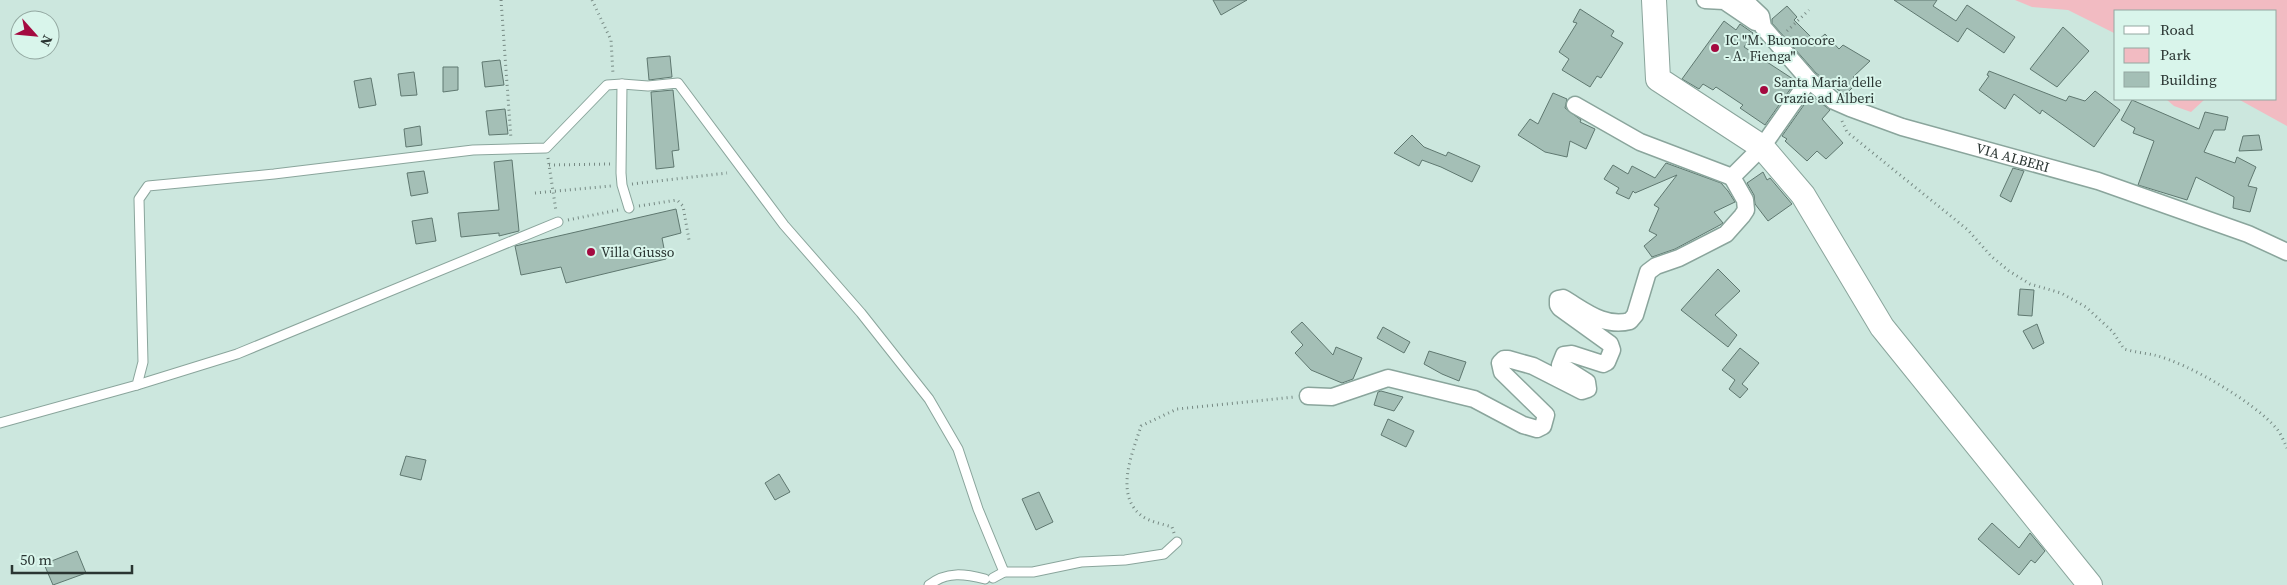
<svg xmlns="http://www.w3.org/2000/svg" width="2287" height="585" font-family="'Source Serif 4',serif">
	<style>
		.green { fill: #f2bbc2 }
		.building { fill: #a4bfb6; stroke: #5f7870 }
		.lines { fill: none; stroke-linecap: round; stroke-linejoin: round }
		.lane-casing { stroke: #8aa59c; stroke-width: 11 }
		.street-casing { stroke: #8aa59c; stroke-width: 19 }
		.secondary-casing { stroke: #8aa59c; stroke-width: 26 }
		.path { stroke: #778a84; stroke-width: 3; stroke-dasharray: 1 4; stroke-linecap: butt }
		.lane { stroke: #fff; stroke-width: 9 }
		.street { stroke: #fff; stroke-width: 16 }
		.secondary { stroke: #fff; stroke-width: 24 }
		.poi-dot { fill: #a40a40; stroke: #d9f5eb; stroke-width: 2 }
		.labels { text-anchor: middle; stroke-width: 4; stroke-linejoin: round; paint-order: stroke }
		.poi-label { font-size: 14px; fill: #2a3532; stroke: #d9f5eb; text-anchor: start }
		.street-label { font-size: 14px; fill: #2a3532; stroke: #d9f5eb }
	</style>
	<rect width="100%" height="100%" fill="#cce7de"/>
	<g class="green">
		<polygon points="2015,0 2287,0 2287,126 2238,99 2276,99 2276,11 2116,11 2116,34 2068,10 2032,7"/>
		<polygon points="2166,99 2205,99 2191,112 2174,106"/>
	</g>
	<g class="building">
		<polygon points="1213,0 1247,0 1221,15"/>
		<polygon points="1894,0 1937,0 1933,6 1956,21 1967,5 2015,37 2004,53 1967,28 1958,42"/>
		<polygon points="1787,6 1797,17 1794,20 1816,42 1825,34 1839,49 1843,45 1870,61 1853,77 1858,82 1845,95 1816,73 1772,23 1772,19"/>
		<polygon points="1580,9 1614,31 1611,36 1623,43 1601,78 1597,76 1590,87 1562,70 1569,59 1559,52 1577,23 1573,22"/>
		<polygon points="1724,21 1736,30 1740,24 1750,31 1753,33 1744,47 1796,81 1765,125 1740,108 1743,105 1716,87 1713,90 1703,84 1699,89 1682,79"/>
		<polygon points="2063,27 2089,51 2057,87 2030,69"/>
		<polygon points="670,56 672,77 649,80 647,58"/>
		<polygon points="500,60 504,85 485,87 482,62"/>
		<polygon points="443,67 458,67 458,90 443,92"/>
		<polygon points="1989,71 2066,101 2069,96 2085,101 2095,91 2120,110 2094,147 2042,110 2040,114 2014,94 2005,109 1979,90 1989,76 1987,75"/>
		<polygon points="414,72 417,95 401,96 398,74"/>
		<polygon points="371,78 376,105 359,108 354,81"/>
		<polygon points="673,90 679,150 672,151 674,167 656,169 651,92"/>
		<polygon points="1553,93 1567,99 1565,108 1581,120 1580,122 1595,129 1586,149 1570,141 1567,157 1545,152 1518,135 1530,119 1538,124"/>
		<polygon points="1811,95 1830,110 1822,119 1843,143 1826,159 1817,151 1807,161 1785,141 1787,139 1782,136"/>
		<polygon points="2132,100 2199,129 2205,112 2228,117 2225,130 2214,130 2204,152 2235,163 2237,157 2256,167 2248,186 2257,188 2250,212 2233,208 2234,197 2196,177 2187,200 2138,185 2154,141 2133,133 2135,128 2121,120"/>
		<polygon points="505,109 508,134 489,135 486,111"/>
		<polygon points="420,126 422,145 406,147 404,129"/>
		<polygon points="1412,135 1424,147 1446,156 1448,152 1480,166 1472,182 1441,167 1422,160 1419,166 1394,153"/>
		<polygon points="2259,135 2262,150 2239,151 2243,136"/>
		<polygon points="512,160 519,231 499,236 499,233 461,237 458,213 499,210 494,162"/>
		<polygon points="1666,163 1721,183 1728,191 1735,202 1714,212 1723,223 1720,225 1675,249 1652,257 1644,246 1657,235 1649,231 1659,208 1654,205 1677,175 1635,193 1633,191 1629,199 1616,193 1619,188 1604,179 1613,165 1628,174 1632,166 1655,178"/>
		<polygon points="2013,168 2024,171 2011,202 2000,196"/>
		<polygon points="424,171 428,193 411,196 407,173"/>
		<polygon points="1763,172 1767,180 1770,178 1792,204 1768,221 1755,204 1754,195 1747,183"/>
		<polygon points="676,209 681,233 662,238 666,259 566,283 561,267 521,275 515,246"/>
		<polygon points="432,218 436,241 416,244 412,221"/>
		<polygon points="1718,269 1740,291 1715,315 1737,335 1728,347 1681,310"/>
		<polygon points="2020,289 2034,290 2032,316 2018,315"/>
		<polygon points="1302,322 1333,355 1336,347 1362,358 1353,379 1342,383 1311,370 1295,353 1303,345 1291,332"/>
		<polygon points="2037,324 2044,343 2033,349 2023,331"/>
		<polygon points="1383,327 1410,342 1404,353 1377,338"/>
		<polygon points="1740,348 1759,363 1742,384 1748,389 1740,398 1729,389 1735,380 1722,370"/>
		<polygon points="1429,351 1466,362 1459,381 1442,374 1424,364"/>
		<polygon points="1381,391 1403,397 1394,411 1374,405 1378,392"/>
		<polygon points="1388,419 1414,431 1406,447 1381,435"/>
		<polygon points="406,456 426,460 421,480 400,475"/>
		<polygon points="779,474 790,492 775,500 765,483"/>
		<polygon points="1039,492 1053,522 1036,530 1022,499"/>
		<polygon points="1992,523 2019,548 2030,533 2045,551 2035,563 2031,560 2019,575 1978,539"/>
		<polygon points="77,551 86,573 53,585 44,564"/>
	</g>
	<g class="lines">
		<defs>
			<g id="lane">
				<polyline points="622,84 621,173 622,185 629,208"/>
				<polyline points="137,385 237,354 558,222"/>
				<polyline points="0,423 137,385 143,362 139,199 148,186 274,174 473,150 546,148 607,85 622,84 648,86 678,83 784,225 861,313 929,399 958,449 978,509 1004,572"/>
				<polyline points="993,578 1004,572 1033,572 1081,562 1125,560 1164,554 1177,542"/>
				<path d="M929,585C947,571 965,574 985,579"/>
			</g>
			<g id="street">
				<polyline points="1705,0 1724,1 1755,22"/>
				<path id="s1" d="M1744,0L1761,16L1763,27L1809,80L1834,101L1850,108L1902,127L2098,181L2248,234L2287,252"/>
				<polyline points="1575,105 1640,142 1732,177 1762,147 1809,80"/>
				<path d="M1308,396L1332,397L1388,378L1474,399L1523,425L1537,429L1543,426L1546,415L1502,372L1500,363L1504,359H1508L1533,366L1582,391L1588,389L1587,382L1560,365L1564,355L1572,354L1603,364L1607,362L1612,350L1610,344L1560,308L1558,305V299L1563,298C1584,310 1604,328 1630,321L1635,315L1648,272L1656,266L1679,258L1726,234L1742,216L1746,210L1745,200L1732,177"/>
			</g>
			<polyline id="secondary" points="1654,0 1658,79 1762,147 1803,195 1882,327 2090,585"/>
		</defs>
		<use href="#lane" class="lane-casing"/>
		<use href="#street" class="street-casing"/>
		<use href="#secondary" class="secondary-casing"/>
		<g class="path">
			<polyline points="501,0 511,139"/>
			<polyline points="592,0 611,40 613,74"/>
			<polyline points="1787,31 1809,10"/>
			<path d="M1842,121L1847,132L1968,230L1991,256L2009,271L2030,284L2061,293L2086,307L2113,332L2124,349C2134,352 2144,353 2154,355C2188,363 2254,402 2276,428C2281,433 2284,442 2287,448"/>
			<polyline points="548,158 556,211"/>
			<polyline points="549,165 611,164"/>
			<polyline points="632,184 727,173"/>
			<polyline points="535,193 611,186"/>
			<polyline points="639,206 677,200 683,206 689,240"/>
			<polyline points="568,220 618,210"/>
			<path d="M1174,533L1172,527C1163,524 1150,522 1142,516C1114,495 1132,454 1141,426L1177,409L1295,397"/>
		</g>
		<use href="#lane" class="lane"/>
		<use href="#street" class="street"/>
		<use href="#secondary" class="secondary"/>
	</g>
	<g class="poi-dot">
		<circle cx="1715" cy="48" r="5"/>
		<circle cx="1764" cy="90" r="5"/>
		<circle cx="591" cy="252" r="5"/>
	</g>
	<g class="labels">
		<g class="poi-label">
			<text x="1725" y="45">IC "M. Buonocore<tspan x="1725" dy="16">- A. Fienga"</tspan></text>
			<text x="1774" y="87">Santa Maria delle<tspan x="1774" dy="16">Grazie ad Alberi</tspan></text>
			<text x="601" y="257">Villa Giusso</text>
		</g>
		<g class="street-label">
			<text dy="5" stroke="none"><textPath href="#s1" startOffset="325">VIA ALBERI</textPath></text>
		</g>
	</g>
	<rect x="2114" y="10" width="162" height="90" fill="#d9f5eb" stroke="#93a8a1"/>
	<rect x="2124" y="26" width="25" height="8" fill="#ffffff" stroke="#93a8a1"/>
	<text x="2160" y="35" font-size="15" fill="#2a3532">Road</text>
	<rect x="2124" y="48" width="25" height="15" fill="#f2bbc2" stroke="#93a8a1"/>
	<text x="2160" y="60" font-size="15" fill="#2a3532">Park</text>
	<rect x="2124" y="72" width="25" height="15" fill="#a4bfb6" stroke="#93a8a1"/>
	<text x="2160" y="85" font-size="15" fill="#2a3532">Building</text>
	<g transform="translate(35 35) rotate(117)"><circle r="24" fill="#d9f5eb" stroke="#93a8a1"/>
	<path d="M0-4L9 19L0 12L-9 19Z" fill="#a40a40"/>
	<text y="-8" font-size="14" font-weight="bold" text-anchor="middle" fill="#2a3532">N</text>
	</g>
	<path d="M12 565v8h120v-8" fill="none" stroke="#2a3532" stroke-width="2.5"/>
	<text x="20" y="565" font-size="15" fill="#2a3532" stroke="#d9f5eb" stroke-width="4" paint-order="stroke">50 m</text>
</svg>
